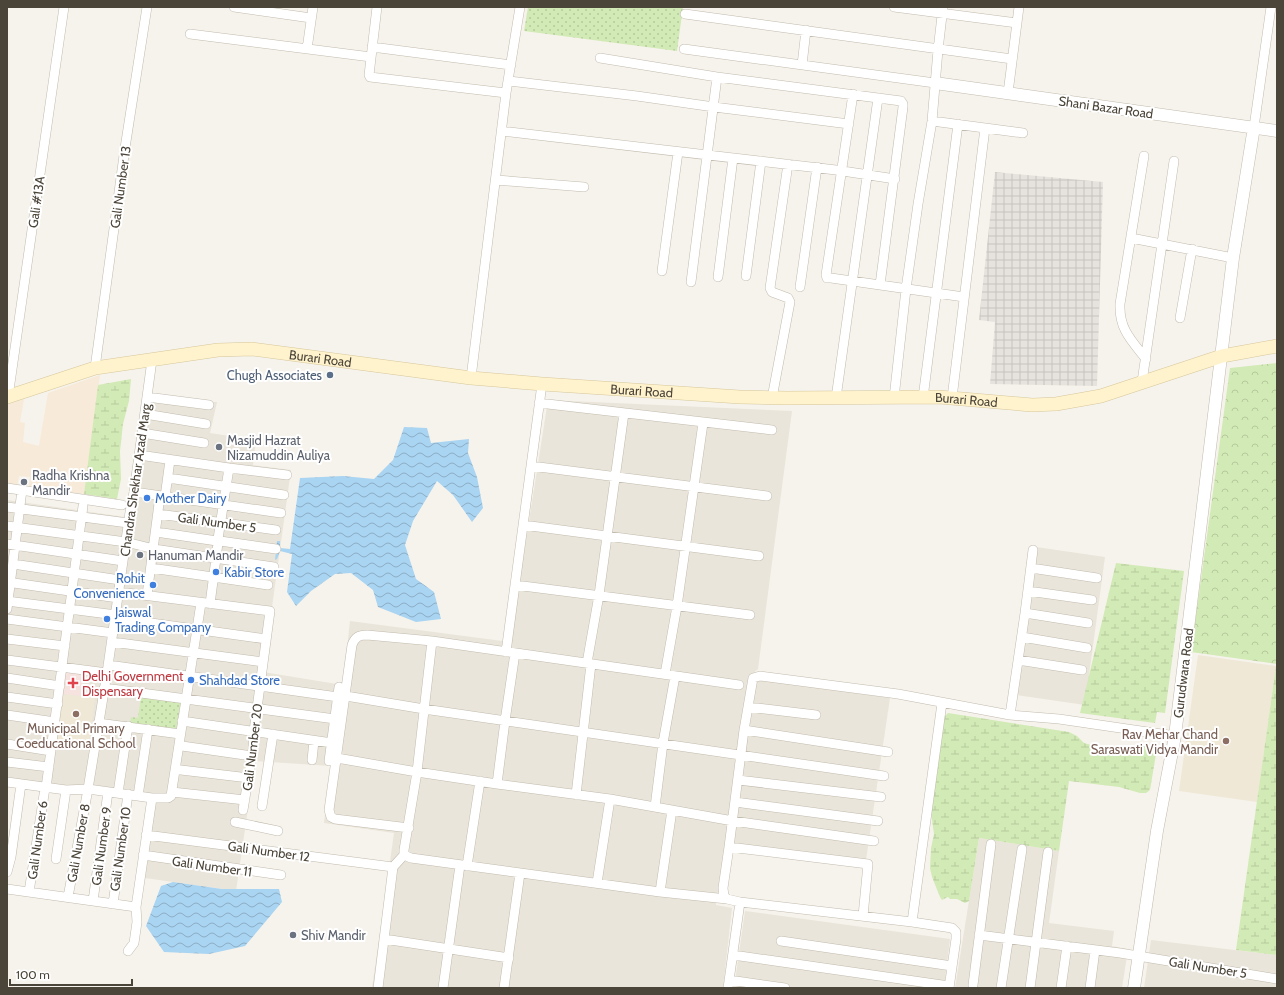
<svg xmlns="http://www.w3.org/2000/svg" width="1284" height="995" font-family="Cabin,sans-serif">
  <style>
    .residential { fill: #eae5da }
    .commercial { fill: #f7ead8 }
    .industrial { fill: url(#industrial-grid) }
    .education { fill: #efe8d6 }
    .medical { fill: #f6e3e0 }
    .forest { fill: url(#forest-crowns) }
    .wetland { fill: url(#wetland-marsh) }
    .park { fill: url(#park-dots) }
    .water { fill: url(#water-waves) }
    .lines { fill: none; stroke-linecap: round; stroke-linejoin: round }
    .minor-casing { stroke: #c2bbae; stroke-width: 10 }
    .tertiary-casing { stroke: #c2bbae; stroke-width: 13 }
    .secondary-casing { stroke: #d6c79b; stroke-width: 14 }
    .minor { stroke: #fff; stroke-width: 9 }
    .tertiary { stroke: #fff; stroke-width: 12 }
    .secondary { stroke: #fff3cd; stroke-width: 13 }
    .service-dot { fill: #5c6f8a; stroke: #fff; stroke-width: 1.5 }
    .worship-dot { fill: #6b7280; stroke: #fff; stroke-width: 1.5 }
    .shop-dot { fill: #3f7fe0; stroke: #fff; stroke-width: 1.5 }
    .health-dot { fill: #e0444e; stroke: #fff; stroke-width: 1.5 }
    .education-dot { fill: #8d6e63; stroke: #fff; stroke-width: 1.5 }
    .labels { text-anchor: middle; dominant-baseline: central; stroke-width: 4; stroke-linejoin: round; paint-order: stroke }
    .street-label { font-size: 13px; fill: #4b4439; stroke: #fff }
    .service-label { font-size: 13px; fill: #4e5e75; stroke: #fff; text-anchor: end }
    .worship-label { font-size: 13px; fill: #5b616d; stroke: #fff; text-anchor: start }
    .shop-label { font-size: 13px; fill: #366cbe; stroke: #fff; text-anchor: start }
    .health-label { font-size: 13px; fill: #be3a42; stroke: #fff; text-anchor: start }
    .education-label { font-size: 13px; fill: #785e54; stroke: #fff }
  </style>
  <defs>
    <pattern id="industrial-grid" width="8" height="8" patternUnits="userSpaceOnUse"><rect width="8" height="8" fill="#e6e2dd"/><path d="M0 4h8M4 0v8" fill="none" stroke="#c7c3be"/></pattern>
    <pattern id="forest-crowns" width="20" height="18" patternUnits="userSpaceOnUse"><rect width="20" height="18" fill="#d2eab5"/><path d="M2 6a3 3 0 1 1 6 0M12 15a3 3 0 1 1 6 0" fill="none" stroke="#b6ca9c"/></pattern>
    <pattern id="wetland-marsh" width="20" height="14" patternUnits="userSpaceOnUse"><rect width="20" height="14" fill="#d2eab5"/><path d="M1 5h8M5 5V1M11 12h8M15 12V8" fill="none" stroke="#b6ca9c"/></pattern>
    <pattern id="park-dots" width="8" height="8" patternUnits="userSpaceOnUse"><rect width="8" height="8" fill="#d2eab5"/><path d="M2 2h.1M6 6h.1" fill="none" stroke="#b6ca9c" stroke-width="1.8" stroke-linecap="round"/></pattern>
    <pattern id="water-waves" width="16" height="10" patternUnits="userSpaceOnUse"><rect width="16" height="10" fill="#a9d4f2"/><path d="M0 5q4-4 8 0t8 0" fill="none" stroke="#8caec5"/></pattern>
  </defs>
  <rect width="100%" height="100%" fill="#f6f3ec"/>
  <path class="residential" d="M 149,399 L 217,402 L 210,433 L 256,440 L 253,465 L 291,470 L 263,672 L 343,685 L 350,621 L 510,642 L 548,400 L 792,411 L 758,669 L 751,675 L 716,905 L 732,908 L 723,988 L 372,988 L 394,833 L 324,823 L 331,766 L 255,761 L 236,891 L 145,878 L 156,800 L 7,779 L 7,500 L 132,518 Z
    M 1036,547 L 1105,557 L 1085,705 L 1016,695 Z
    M 754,679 L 890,698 L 866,860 L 733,846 Z
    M 979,838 L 1059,851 L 1049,923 L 1114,931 L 1112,946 L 1128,949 L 1122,988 L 955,988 Z
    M 745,911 L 950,939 L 944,988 L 734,988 Z
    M 1151,940 L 1277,955 L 1277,988 L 1144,988 Z"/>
  <path class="commercial" d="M 100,375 L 84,494 L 29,487 L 30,477 L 19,476 L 17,486 L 7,484 L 7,404 L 24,399 L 20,422 L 25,423 L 23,442 L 39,446 L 48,393 Z"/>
  <path class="industrial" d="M 995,172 L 1103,182 L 1097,386 L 990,384 L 995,322 L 979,320 Z"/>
  <path class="education" d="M 1198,655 L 1276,666 L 1257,802 L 1179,791 Z
    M 62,694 L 95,698 L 88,750 L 54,745 Z"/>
  <path class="medical" d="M 65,670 L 84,673 L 82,696 L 62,694 Z"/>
  <path class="forest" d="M 1277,363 L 1277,664 L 1191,652 L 1230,368 Z"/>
  <path class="wetland" d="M 131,379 L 129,401 L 123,424 L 120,451 L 121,479 L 117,499 L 84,494 L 98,385 Z
    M 1116,563 L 1184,571 L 1165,713 L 1157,712 L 1155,723 L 1080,713 Z
    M 1276,666 L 1277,666 L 1277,955 L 1236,950 Z
    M 948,713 L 1069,732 L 1077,736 L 1084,743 L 1098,747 L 1112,746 L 1150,746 L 1154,748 L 1156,754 L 1150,790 L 1146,793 L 1140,793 L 1119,787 L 1069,781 L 1059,851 L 979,838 L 969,901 L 965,903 L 957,899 L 950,899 L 948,897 L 942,900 L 940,897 L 932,877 L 930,868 L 931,848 L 934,834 L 931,813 L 943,722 L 945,716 Z"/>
  <path class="park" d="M 528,7 L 683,7 L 677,51 L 524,31 Z
    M 141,696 L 181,701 L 176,730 L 130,724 L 131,717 L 138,718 Z"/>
  <path class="water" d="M 404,427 L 427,428 L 431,443 L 469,439 L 468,453 L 477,477 L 483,508 L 472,522 L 453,495 L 437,481 L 413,521 L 405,545 L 416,579 L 434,592 L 441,619 L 416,622 L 378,607 L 373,590 L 351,573 L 335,574 L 311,591 L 296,606 L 287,592 L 292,554 L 280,551 L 277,559 L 275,560 L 277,541 L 280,541 L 280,548 L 290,549 L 300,478 L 343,476 L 374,479 L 393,460 Z
    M 173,882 L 222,889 L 279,889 L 282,902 L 245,946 L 209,954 L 164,952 L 146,926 L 161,886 Z"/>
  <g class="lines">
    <defs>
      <path id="minor" d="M 234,7 L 311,18
        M 377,7 L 369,75 L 370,77 L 506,93
        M 894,7 L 1017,23
        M 685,14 C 794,28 903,45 1012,59
        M 190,34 L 371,57
        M 372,47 L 511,65
        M 307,49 L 313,7
        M 684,49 L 935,83
        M 600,58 L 717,77 L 901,101 L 903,104 L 903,107 L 880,285
        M 802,65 L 806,30
        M 509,81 L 637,96 L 714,107 L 849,124
        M 1008,93 L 1019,7
        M 853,94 L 826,275 L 827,278 L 831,278 L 964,297
        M 932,121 L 1023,133
        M 1254,127 L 1271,7
        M 502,131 L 836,170 L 895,179
        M 1144,156 L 1120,304 C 1119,329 1131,340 1146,359
        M 496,180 L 584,187
        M 1131,238 L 1233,258
        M 662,271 L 678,152
        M 746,276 L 761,161
        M 718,277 L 733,158
        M 691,282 L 717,77
        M 800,287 L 817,167
        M 1180,318 L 1192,249
        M 95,368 L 125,148 L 147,7
        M 471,378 L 506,93 L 520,7
        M 1142,382 L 1174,161
        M 8,397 L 64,7
        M 147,397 L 209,405
        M 772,398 L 790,302 L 788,298 L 772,292 L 770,288 L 788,164
        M 836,398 L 878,98
        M 894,398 L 906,289 L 918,204 L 932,121 L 938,50 L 943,7
        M 923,398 L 958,124
        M 952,398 L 985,128
        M 539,403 L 772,430
        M 145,414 L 206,424
        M 142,433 L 204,443
        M 139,455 L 229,468 L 287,475
        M 531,466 L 767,496
        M 168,478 L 284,495
        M 7,488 L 122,505
        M 134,492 L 281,513
        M 165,497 L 170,460
        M 7,507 L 128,523
        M 158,514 L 276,530
        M 523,525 L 759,556
        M 7,526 L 126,542 L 154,549 L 274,567
        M 156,532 L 217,541 L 218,543 L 220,541 L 218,540
        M 218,539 L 229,468
        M 220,541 L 276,549
        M 7,544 L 123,561
        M 13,564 L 120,580
        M 151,568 L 268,585
        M 1031,568 L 1097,578
        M 7,582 L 118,598
        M 515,585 L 750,615
        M 1028,591 L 1092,600
        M 119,592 L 270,611 L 254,731 L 253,749 L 243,810
        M 147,595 L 160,496
        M 7,601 L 116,615
        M 210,604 L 218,543
        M 7,609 L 22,490
        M 1025,613 L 1088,623
        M 115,618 L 266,639
        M 7,619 L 113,633
        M 1022,637 L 1087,648
        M 7,639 L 65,646
        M 112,642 L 263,662
        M 506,652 L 542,384
        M 7,660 L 107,673
        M 1018,660 L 1082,670
        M 587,663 L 599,595 L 624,413
        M 108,665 L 338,697
        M 665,674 L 677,606 L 703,423
        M 7,678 L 60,686
        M 104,688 L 335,719
        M 346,696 L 424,709 L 884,776
        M 7,697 L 58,704
        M 748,707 L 816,715
        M 7,715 L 55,722
        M 1010,715 L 1025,613 L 1033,550
        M 182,721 L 332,743
        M 98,723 L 180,734
        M 744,730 L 888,752
        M 7,744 L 51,751
        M 182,746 L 252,756
        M 337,758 L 417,772 L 497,784 L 610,799 L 733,821 L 874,841
        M 312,760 L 314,741
        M 329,761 L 339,687
        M 7,762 L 49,767
        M 181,770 L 249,778
        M 738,780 L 881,797
        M 7,782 L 66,790 L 88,789 L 152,798 L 168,798 L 171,796 L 201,603
        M 497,784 L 505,721 L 515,653
        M 46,788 L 83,506
        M 172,792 L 245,800
        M 118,793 L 128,726
        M 576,795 L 591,664
        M 138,796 L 148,729
        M 735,802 L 878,821
        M 262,806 L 273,734
        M 655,807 L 663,743 L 675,676
        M 235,822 L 278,831
        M 409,828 L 335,819 L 331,817 L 329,810 L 352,645 C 355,637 359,635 367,635 L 432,641
        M 146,835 L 393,867
        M 729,847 L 868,864 L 863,916
        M 143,855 L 281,875
        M 56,859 L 66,790
        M 467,866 L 480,781
        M 7,872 L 11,857 L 21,784
        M 597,883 L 610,799
        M 7,889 L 136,907
        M 29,892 L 45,788
        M 660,892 L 672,810
        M 68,897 L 88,789 L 107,673 L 130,512 L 134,492 L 152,360
        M 727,899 L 660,892 L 411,858 L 404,855 L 404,850 L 417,772 L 432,641 L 739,685
        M 93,901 L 108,792
        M 113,904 L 128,794
        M 912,922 L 942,703
        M 979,935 L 1120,953 L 1277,979
        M 384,939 L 509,958
        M 781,941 L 952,966
        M 128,951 L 134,943 L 137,922 L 136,907 L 152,798
        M 733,955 L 949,986
        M 729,980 L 785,988
        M 973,985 L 991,844
        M 378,988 L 393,867 L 404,855
        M 443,988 L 460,865
        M 504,988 L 520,873
        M 728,988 L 740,902
        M 949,988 L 956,939 L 956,932 L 952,928 L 912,922 L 740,902 L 727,899 L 724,896 L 723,888 L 729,847 L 744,730 L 753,678 L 760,676 L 898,694 L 1010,715 L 1059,719 L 1175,736
        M 1001,988 L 1022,849
        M 1030,988 L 1048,852
        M 1061,988 L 1067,946
        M 1090,988 L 1095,950"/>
      <path id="tertiary" d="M 935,83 L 1277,131
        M 1134,988 L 1157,831 L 1175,736 L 1233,258 L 1254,127"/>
      <g id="secondary">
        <path id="s1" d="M 7,397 L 95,368 L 218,350 L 252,349 L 471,378 L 542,384 L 740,397 L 786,398 L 939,397 L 1032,405 L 1056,404 L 1101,396 L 1222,356 L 1277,346"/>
      </g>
    </defs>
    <use href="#minor" class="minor-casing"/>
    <use href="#tertiary" class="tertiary-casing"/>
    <use href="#secondary" class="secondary-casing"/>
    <use href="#minor" class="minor"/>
    <use href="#tertiary" class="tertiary"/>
    <use href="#secondary" class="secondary"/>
  </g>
  <circle class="service-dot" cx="330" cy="375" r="4"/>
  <g class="worship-dot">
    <circle cx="219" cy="447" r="4"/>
    <circle cx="24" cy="482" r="4"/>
    <circle cx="140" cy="555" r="4"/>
    <circle cx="293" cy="935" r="4"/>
  </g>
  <g class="shop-dot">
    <circle cx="147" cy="498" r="4"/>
    <circle cx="216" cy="572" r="4"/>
    <circle cx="153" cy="585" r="4"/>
    <circle cx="107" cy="619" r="4"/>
    <circle cx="191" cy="680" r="4"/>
  </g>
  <path class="health-dot" d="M71 677h4v4h4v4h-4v4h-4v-4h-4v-4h4z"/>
  <g class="education-dot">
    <circle cx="76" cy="714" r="4"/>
    <circle cx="1226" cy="741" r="4"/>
  </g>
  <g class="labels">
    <g class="street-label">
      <text transform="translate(1106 107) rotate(8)">Shani Bazar Road</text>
      <text transform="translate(120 187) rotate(-82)">Gali Number 13</text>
      <text transform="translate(36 202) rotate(-82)">Gali #13A</text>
      <text stroke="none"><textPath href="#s1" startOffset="320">Burari Road</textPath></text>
      <text stroke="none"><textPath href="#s1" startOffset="643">Burari Road</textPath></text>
      <text stroke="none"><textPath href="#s1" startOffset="968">Burari Road</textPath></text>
      <text transform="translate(135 480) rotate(-82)">Chandra Shekhar Azad Marg</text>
      <text transform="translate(217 522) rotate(8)">Gali Number 5</text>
      <text transform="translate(1183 673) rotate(-83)">Gurudwara Road</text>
      <text transform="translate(252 747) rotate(-83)">Gali Number 20</text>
      <text transform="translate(37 840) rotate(-82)">Gali Number 6</text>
      <text transform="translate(78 843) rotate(-80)">Gali Number 8</text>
      <text transform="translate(101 846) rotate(-82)">Gali Number 9</text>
      <text transform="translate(120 849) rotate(-82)">Gali Number 10</text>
      <text transform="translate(269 851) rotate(8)">Gali Number 12</text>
      <text transform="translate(212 866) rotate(8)">Gali Number 11</text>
      <text transform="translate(1208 967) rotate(9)">Gali Number 5</text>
    </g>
    <g class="service-label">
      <text x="322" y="375">Chugh Associates</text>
    </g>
    <g class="worship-label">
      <text x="227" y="440">Masjid Hazrat<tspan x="227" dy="15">Nizamuddin Auliya</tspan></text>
      <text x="32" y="475">Radha Krishna<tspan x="32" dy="15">Mandir</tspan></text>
      <text x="148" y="555">Hanuman Mandir</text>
      <text x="301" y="935">Shiv Mandir</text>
    </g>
    <g class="shop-label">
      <text x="155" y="498">Mother Dairy</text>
      <text x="224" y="572">Kabir Store</text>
      <text x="145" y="578" text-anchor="end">Rohit<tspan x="145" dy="15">Convenience</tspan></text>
      <text x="115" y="612">Jaiswal<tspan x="115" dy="15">Trading Company</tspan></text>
      <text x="199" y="680">Shahdad Store</text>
    </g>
    <g class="health-label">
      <text x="82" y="676">Delhi Government<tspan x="82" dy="15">Dispensary</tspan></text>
    </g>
    <g class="education-label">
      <text x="76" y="728">Municipal Primary<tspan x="76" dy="15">Coeducational School</tspan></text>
      <text x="1218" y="734" text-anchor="end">Rav Mehar Chand<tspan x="1218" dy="15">Saraswati Vidya Mandir</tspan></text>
    </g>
  </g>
  <rect width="1284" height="995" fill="none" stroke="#4b4439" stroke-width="16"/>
  <path d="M10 979v6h122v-6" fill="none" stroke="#4b4439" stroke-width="2"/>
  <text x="16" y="979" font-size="12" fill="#4b4439" stroke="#ffffff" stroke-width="3" paint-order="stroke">100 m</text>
</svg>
